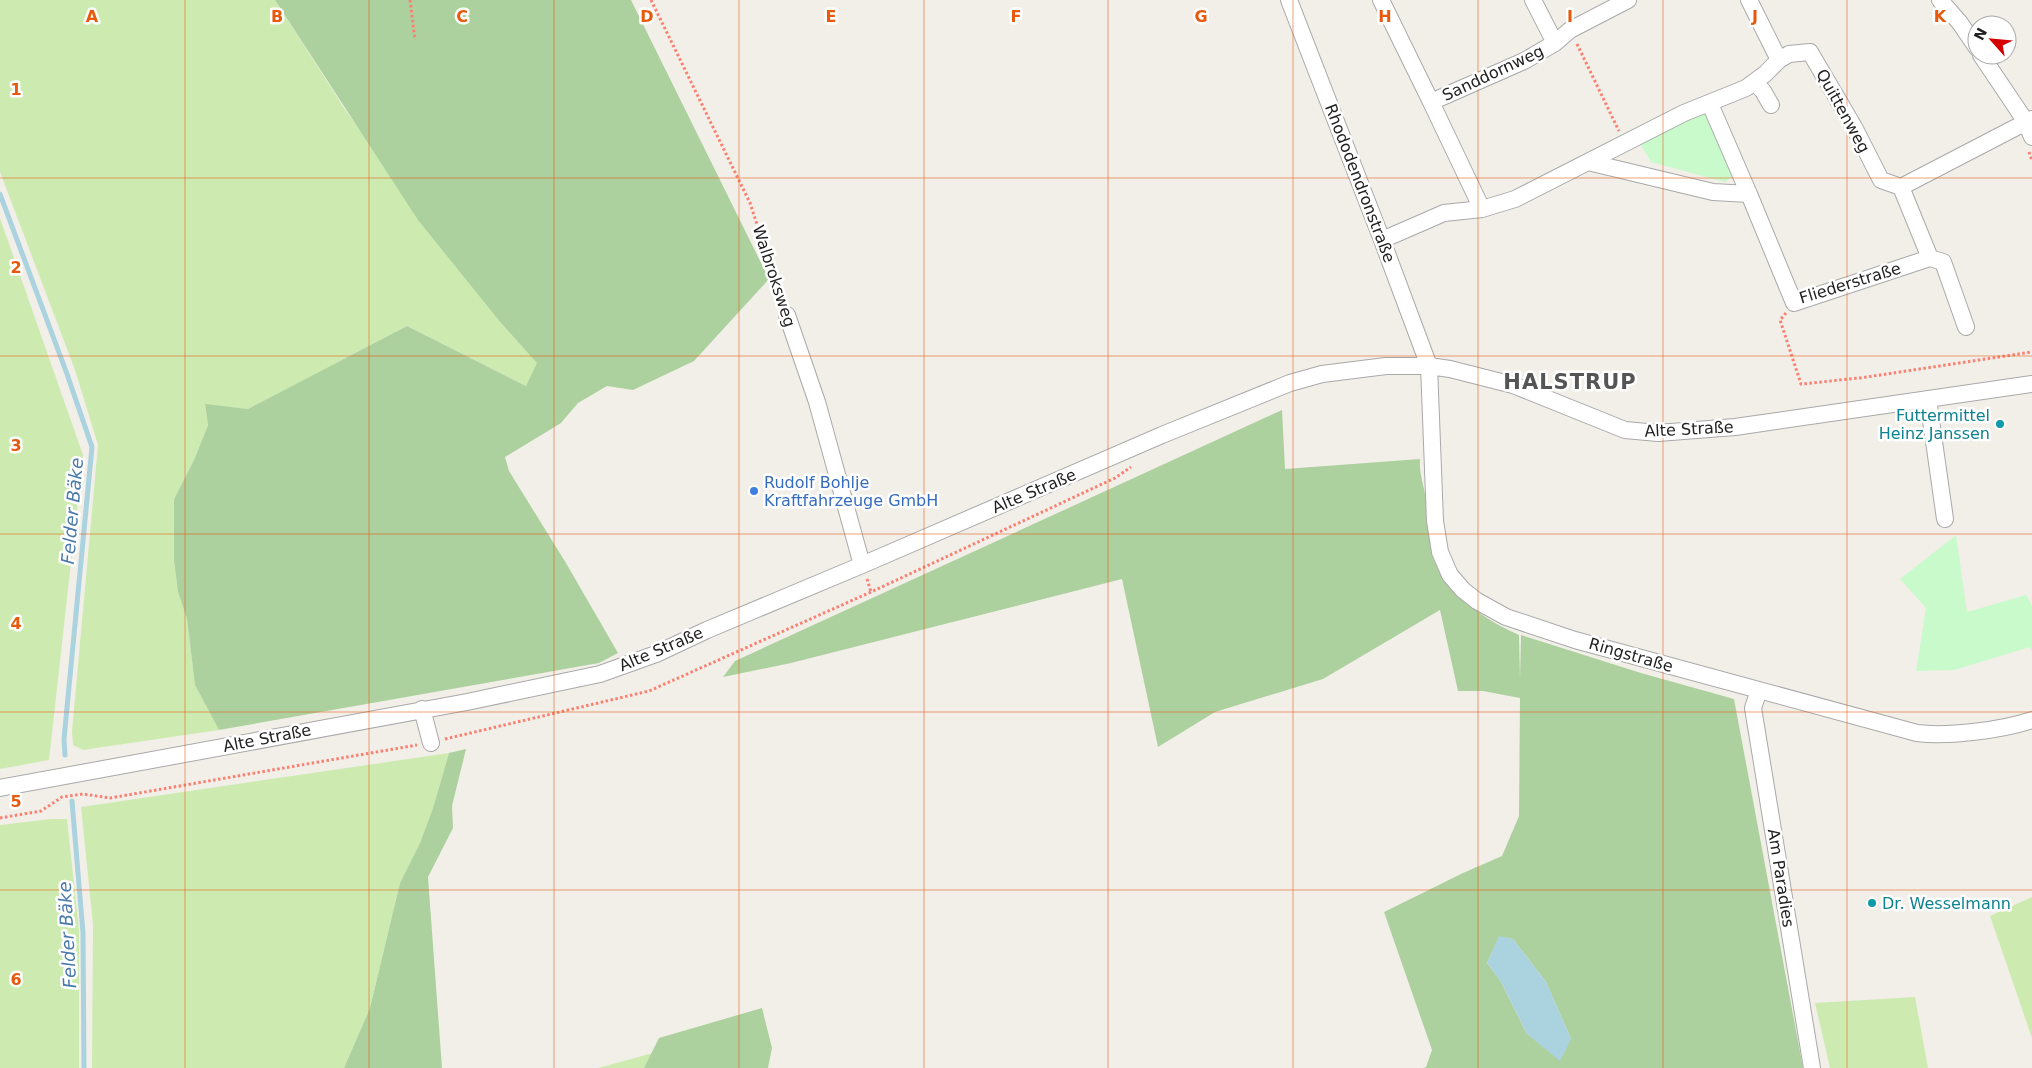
<svg xmlns="http://www.w3.org/2000/svg" width="2032" height="1068" font-family="'DejaVu Sans',sans-serif">
  <style>
    .grass { fill: #cdebb0 }
    .forest { fill: #add19e; fill-rule: evenodd }
    .park { fill: #c8facc }
    .water { fill: #aad3df }
    .lines { fill: none; stroke-linecap: round; stroke-linejoin: round }
    .stream { stroke: #aad3df; stroke-width: 5 }
    .minor-casing { stroke: #a9a9a9; stroke-width: 18 }
    .path { stroke: #fa8072; stroke-width: 3; stroke-dasharray: 2.5 2.5; stroke-linecap: butt }
    .minor { stroke: #fff; stroke-width: 16 }
    .grid { fill: none; stroke: #e8590c; stroke-width: 1; stroke-opacity: 0.55 }
    .culture-dot { fill: #0f9aa8; stroke: #fff; stroke-width: 2 }
    .shop-dot { fill: #3f7fe0; stroke: #fff; stroke-width: 2 }
    .labels { text-anchor: middle; dominant-baseline: central; stroke-width: 5; stroke-linejoin: round; paint-order: stroke }
    .street-label { font-size: 16px; fill: #222; stroke: #fff }
    .culture-label { font-size: 16px; fill: #0d838f; stroke: #fff; text-anchor: end }
    .shop-label { font-size: 16px; fill: #366cbe; stroke: #fff; text-anchor: start }
    .water-label { font-size: 18px; font-style: italic; fill: #4a7aab; stroke: #fff }
    .district-label { font-size: 21px; font-weight: bold; letter-spacing: 1px; fill: #555; stroke: #fff }
    .grid-label { font-size: 16px; text-anchor: middle; font-weight: bold; fill: #e8590c; stroke: #fff; stroke-width: 5; stroke-linejoin: round; paint-order: stroke }
  </style>
  <rect width="100%" height="100%" fill="#f2efe9"/>
  <path class="grass" d="M 0,0 L 275,0 L 346,111 L 501,323 L 538,363 L 526,386 L 407,326 L 248,409 L 205,405 L 208,425 L 194,460 L 174,499 L 174,561 L 178,592 L 187,619 L 195,685 L 219,730 L 83,750 L 73,745 L 72,731 L 98,445 L 75,370 L 0,172 Z
    M 0,218 L 83,455 L 49,760 L 0,769 Z
    M 449,753 L 433,808 L 420,843 L 400,883 L 370,1008 L 344,1068 L 92,1068 L 93,925 L 81,807 Z
    M 51,819 L 67,819 L 79,930 L 79,1068 L 0,1068 L 0,825 Z
    M 2032,897 L 2032,1038 L 1990,916 Z
    M 1915,997 L 1928,1068 L 1830,1068 L 1815,1003 Z
    M 653,1053 L 644,1068 L 598,1068 Z"/>
  <path class="forest" d="M 275,0 L 631,0 L 769,279 L 694,361 L 633,390 L 607,386 L 578,403 L 561,423 L 505,457 L 509,471 L 566,563 L 618,653 L 599,663 L 219,730 L 195,685 L 187,619 L 178,592 L 174,561 L 174,499 L 194,460 L 208,425 L 205,404 L 248,409 L 407,326 L 526,386 L 537,363 L 501,323 L 418,220 Z
    M 1282,410 L 1285,469 L 1420,459 C 1419,474 1424,485 1426,500 C 1429,520 1428,541 1434,561 C 1436,565 1439,570 1442,574 C 1460,603 1488,621 1519,635 L 1520,679 L 1521,635 L 1641,673 L 1734,699 L 1803,1068 L 1423,1068 L 1426,1067 L 1432,1050 L 1384,912 L 1463,873 L 1502,856 L 1519,816 L 1520,698 L 1483,691 L 1458,691 L 1440,610 L 1323,679 L 1215,712 L 1158,747 L 1122,579 L 791,663 L 723,677 L 735,661 ZM 1499,937 L 1513,939 L 1546,982 L 1571,1039 L 1527,1034 L 1500,980 L 1487,963 Z
    M 466,749 L 452,806 L 453,828 L 428,877 L 442,1068 L 344,1068 L 370,1008 L 400,883 L 420,843 L 433,808 L 449,753 Z
    M 762,1008 L 772,1048 L 768,1068 L 644,1068 L 659,1038 Z"/>
  <path class="park" d="M 1703,111 L 1735,175 L 1725,182 L 1651,162 L 1639,142 Z
    M 1956,535 L 1967,612 L 2026,595 L 2032,606 L 2032,652 L 2030,647 L 1954,670 L 1916,671 L 1926,608 L 1900,579 Z"/>
  <path class="water" d="M 1499,936 L 1513,939 L 1546,982 L 1571,1039 L 1560,1061 L 1527,1034 L 1500,980 L 1487,963 Z"/>
  <g class="lines">
    <path class="stream" d="M 0,194 L 67,374 L 92,447 L 64,739 L 65,755
      M 72,801 L 83,933 L 84,1068"/>
    <defs>
      <path id="minor" d="M 1289,0 L 1382,240 L 1429,366 L 1435,521 L 1440,552 L 1450,575 L 1463,590 L 1477,601 L 1506,617 L 1575,640 L 1917,733 C 1948,737 2002,730 2032,720
        M 1381,0 L 1431,102 L 1524,61 L 1555,43 L 1570,30 L 1628,0
        M 1533,0 L 1555,43
        M 1749,0 L 1779,60
        M 1940,0 L 1960,23 L 1977,48
        M 1981,55 L 2026,122 L 2032,137
        M 1754,82 L 1763,91 L 1771,105
        M 1431,102 L 1482,209
        M 1710,104 L 1749,194
        M 1588,162 L 1713,192 L 1749,194 L 1794,303 L 1930,258 L 1901,187 L 2032,119
        M 1382,240 L 1444,213 L 1482,209 L 1515,199 L 1684,113 L 1746,88 L 1765,74 L 1779,60 L 1789,54 L 1810,52 L 1854,127 L 1881,180 L 1901,187
        M 1930,258 L 1943,262 L 1966,327
        M 787,315 L 817,402 L 862,565
        M 1928,399 L 1945,519
        M 1759,690 L 1753,708 L 1812,1068
        M 422,709 L 431,743
        M 0,788 L 467,702 L 600,674 L 656,654 L 707,630 L 862,565 L 1162,435 L 1290,383 L 1322,374 L 1386,366 L 1429,366 L 1450,369 L 1513,385 L 1625,430 L 1658,433 L 1735,427 L 2032,384"/>
    </defs>
    <use href="#minor" class="minor-casing"/>
    <path class="path" d="M 410,0 L 415,40
      M 651,0 L 750,203 L 782,301
      M 1577,44 L 1619,131
      M 2029,152 L 2032,161
      M 1786,313 L 1780,320 L 1801,384 L 1860,378 L 2032,352
      M 867,579 L 871,592
      M 445,739 L 649,691 L 871,592 L 1115,478 L 1131,467
      M 0,818 L 41,811 L 62,797 L 83,794 L 110,798 L 417,745"/>
    <use href="#minor" class="minor"/>
  </g>
  <path class="grid" d="M 185,0 L 185,1068M 369,0 L 369,1068M 554,0 L 554,1068M 739,0 L 739,1068M 924,0 L 924,1068M 1108,0 L 1108,1068M 1293,0 L 1293,1068M 1478,0 L 1478,1068M 1663,0 L 1663,1068M 1847,0 L 1847,1068M 0,178 L 2032,178M 0,356 L 2032,356M 0,534 L 2032,534M 0,712 L 2032,712M 0,890 L 2032,890"/>
  <g class="culture-dot">
    <circle cx="2000" cy="424" r="5"/>
    <circle cx="1872" cy="903" r="5"/>
  </g>
  <circle class="shop-dot" cx="754" cy="491" r="5"/>
  <g class="labels">
    <g class="street-label">
      <text transform="translate(1493 73) rotate(-25)">Sanddornweg</text>
      <text transform="translate(1843 111) rotate(61)">Quittenweg</text>
      <text transform="translate(1360 183) rotate(69)">Rhododendronstraße</text>
      <text transform="translate(774 276) rotate(72)">Walbroksweg</text>
      <text transform="translate(1850 283) rotate(-17)">Fliederstraße</text>
      <text transform="translate(1689 429) rotate(-3)">Alte Straße</text>
      <text transform="translate(1034 491) rotate(-23)">Alte Straße</text>
      <text transform="translate(661 649) rotate(-23)">Alte Straße</text>
      <text transform="translate(1631 655) rotate(16)">Ringstraße</text>
      <text transform="translate(267 738) rotate(-11)">Alte Straße</text>
      <text transform="translate(1781 878) rotate(81)">Am Paradies</text>
    </g>
    <g class="culture-label">
      <text x="1990" y="415">Futtermittel<tspan x="1990" dy="18">Heinz Janssen</tspan></text>
      <text x="1882" y="903" text-anchor="start">Dr. Wesselmann</text>
    </g>
    <g class="shop-label">
      <text x="764" y="482">Rudolf Bohlje<tspan x="764" dy="18">Kraftfahrzeuge GmbH</tspan></text>
    </g>
    <g class="water-label">
      <text transform="translate(72 511) rotate(-85)">Felder Bäke</text>
      <text transform="translate(67 935) rotate(-93)">Felder Bäke</text>
    </g>
    <g class="district-label">
      <text x="1570" y="382">HALSTRUP</text>
    </g>
  </g>
  <g class="grid-label">
    <text x="92" y="22">A</text>
    <text x="277" y="22">B</text>
    <text x="462" y="22">C</text>
    <text x="647" y="22">D</text>
    <text x="831" y="22">E</text>
    <text x="1016" y="22">F</text>
    <text x="1201" y="22">G</text>
    <text x="1385" y="22">H</text>
    <text x="1570" y="22">I</text>
    <text x="1755" y="22">J</text>
    <text x="1940" y="22">K</text>
    <text x="16" y="95">1</text>
    <text x="16" y="273">2</text>
    <text x="16" y="451">3</text>
    <text x="16" y="629">4</text>
    <text x="16" y="807">5</text>
    <text x="16" y="985">6</text>
  </g>
  <g transform="translate(1992 40) rotate(297)"><circle r="24" fill="#ffffff" stroke="#a7a7a7"/>
  <path d="M0-4L9 19L0 12L-9 19Z" fill="#d40000"/>
  <text y="-8" font-size="14" font-weight="bold" text-anchor="middle" fill="#222222">N</text>
  </g>
</svg>
